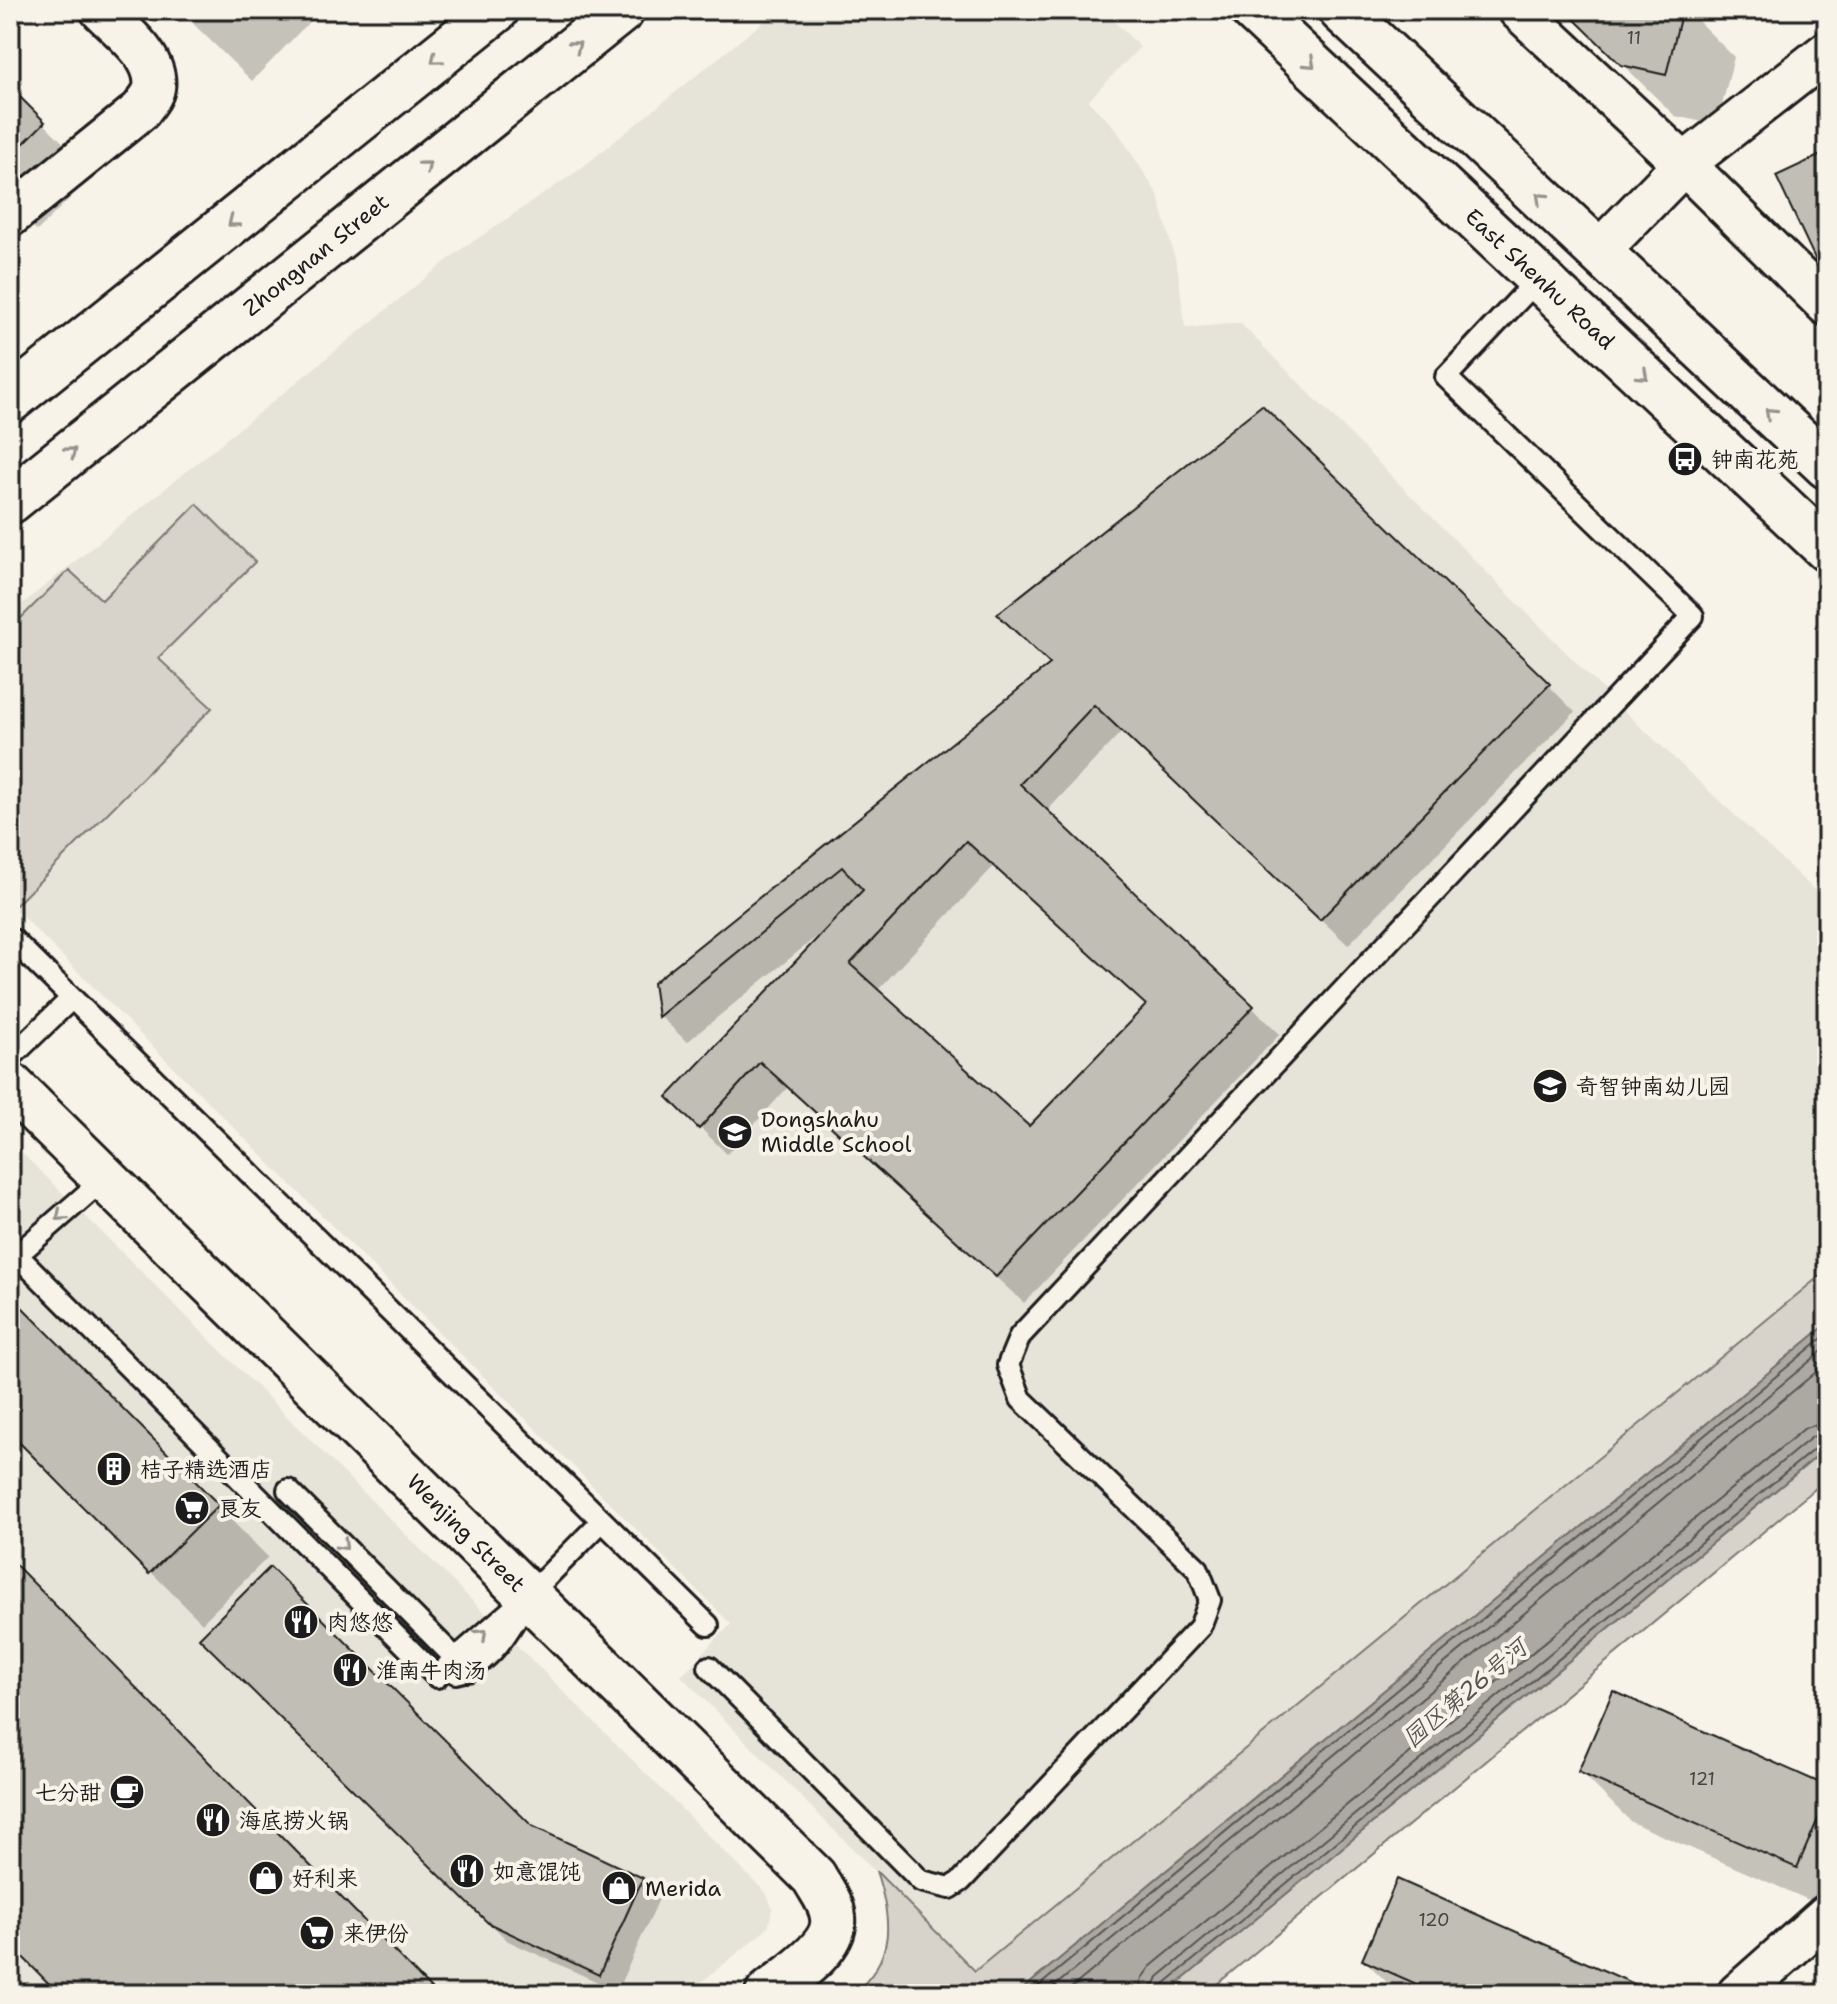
<svg xmlns="http://www.w3.org/2000/svg" width="1837" height="2004" font-family="'Shantell Sans','LXGW WenKai TC',sans-serif">
  <style>
    .built { fill: #e6e3d9 }
    .green { fill: #d7d3cb; stroke: #7a7874; stroke-width: 2 }
    .water { fill: #aca9a2; stroke: #72716c; stroke-width: 2 }
    .shadow { fill: #0003; fill-rule: evenodd }
    .lines { fill: none; stroke-linecap: round; stroke-linejoin: round }
    .shore { stroke: #565452; stroke-width: 2 }
    .building { fill: #c0beb5; stroke: #1c1c1c; stroke-width: 2; fill-rule: evenodd }
    .lane-casing { stroke: #1c1c1c; stroke-width: 26 }
    .street-casing { stroke: #1c1c1c; stroke-width: 46 }
    .secondary-casing { stroke: #1c1c1c; stroke-width: 50 }
    .primary-casing { stroke: #1c1c1c; stroke-width: 50 }
    .lane { stroke: #f7f3e8; stroke-width: 20 }
    .street { stroke: #f7f3e8; stroke-width: 40 }
    .secondary { stroke: #f7f3e8; stroke-width: 44 }
    .primary { stroke: #f7f3e8; stroke-width: 44 }
    .oneway { stroke: #94928c }
    .labels { text-anchor: middle; dominant-baseline: central; stroke-width: 8; stroke-linejoin: round; paint-order: stroke }
    .number-label { font-size: 18px; fill: #454442 }
    .street-label { font-size: 22px; fill: #1c1c1c; stroke: #f7f3e8 }
    .poi-label { font-size: 22px; fill: #1c1c1c; stroke: #f7f3e8; text-anchor: start }
    .water-label { font-size: 24px; font-style: italic; fill: #565452; stroke: #f7f3e8 }
  </style>
  <rect width="100%" height="100%" fill="#f7f3e8"/>
  <filter id="ink" filterUnits="userSpaceOnUse"><feTurbulence type="fractalNoise" baseFrequency=".0125" numOctaves="2"/><feDisplacementMap in="SourceGraphic" scale="16" xChannelSelector="R" yChannelSelector="G"/><feConvolveMatrix kernelMatrix="1 2 1 2 8 2 1 2 1" color-interpolation-filters="sRGB"/></filter>
  <g filter="url(#ink)">
    <path class="built" d="M 778,10 L 1103,10 L 1140,47 L 1088,101 L 1116,129 L 1158,195 L 1178,270 L 1185,328 L 1240,323 L 1624,711 L 1827,902 L 1827,1270 L 974,1971 L 681,1676 L 731,1624 L 18,912 L 10,920 L 10,614 L 459,251 L 579,170 Z
      M 10,1141 L 767,1894 L 772,1908 L 769,1925 L 762,1933 L 687,1994 L 10,1994 Z"/>
    <path class="green" d="M 197,504 L 255,562 L 158,658 L 212,708 L 10,911 L 10,629 L 69,570 L 102,600 Z
      M 1827,1270 L 1827,1324 L 1017,1994 L 853,1994 C 896,1959 892,1919 876,1871 L 975,1971 Z
      M 1827,1448 L 1827,1479 L 1205,1994 L 1165,1994 Z"/>
    <path class="water" d="M 1827,1324 L 1827,1448 L 1165,1994 L 1017,1994 Z"/>
    <path class="shadow" d="M 179,10 L 302,10 L 312,19 L 252,81 Z
      M 1567,10 L 1687,10 L 1734,57 L 1717,125 L 1675,116 Z
      M 10,89 L 94,174 L 37,231 L 10,204 Z
      M 1052,665 L 1548,685 L 1575,712 L 1348,945 L 1122,731 L 1046,812 L 1280,1034 L 1024,1303 L 788,1087 L 727,1154 L 669,1097 L 821,933 L 687,1042 L 660,1016 L 655,984 ZM 994,866 L 1148,1006 L 1029,1129 L 877,991 Z
      M 14,1302 L 268,1557 L 202,1623 L 10,1431 L 10,1305 Z
      M 202,1638 L 531,1828 L 642,1879 L 660,1897 L 617,1991 L 508,1941 Z
      M 1580,1771 L 1827,1788 L 1827,1908 L 1631,1822 Z
      M 1364,1960 L 1631,1994 L 1399,1994 Z"/>
    <g class="lines">
      <path class="shore" d="M 1029,1994 L 1827,1334
        M 1045,1994 L 1827,1347
        M 1064,1994 L 1827,1363
        M 1139,1994 L 1142,1978 L 1150,1967 L 1805,1428 L 1827,1421
        M 1151,1994 L 1158,1977 L 1812,1437 L 1827,1433
        M 1161,1994 L 1164,1984 L 1819,1445 L 1827,1443"/>
    </g>
    <path class="building" d="M 1565,10 L 1682,10 L 1666,75 L 1621,65 Z
      M 10,87 L 45,122 L 10,157 Z
      M 1827,152 L 1827,273 L 1817,263 L 1776,176 Z
      M 1262,405 L 1550,684 L 1320,920 L 1094,705 L 1020,784 L 1254,1006 L 996,1277 L 760,1062 L 699,1129 L 667,1097 L 863,890 L 842,867 L 658,1017 L 653,983 L 1050,664 L 997,614 ZM 966,841 L 1146,1005 L 1029,1126 L 850,964 Z
      M 10,1295 L 219,1505 L 149,1574 L 10,1433 Z
      M 10,1559 L 436,1994 L 59,1994 L 10,1944 Z
      M 270,1567 L 532,1826 L 643,1878 L 599,1975 L 488,1923 L 199,1638 Z
      M 1613,1691 L 1827,1786 L 1827,1798 L 1797,1868 L 1578,1772 Z
      M 1397,1879 L 1657,1994 L 1439,1994 L 1362,1960 Z"/>
    <g class="lines">
      <defs>
        <path id="lane" d="M 13,940 L 708,1625
          M 10,1058 L 71,999
          M 10,1248 L 437,1677
          M 17,1255 L 105,1178
          M 288,1490 L 468,1671
          M 448,1665 L 529,1595 L 601,1522
          M 709,1667 L 921,1881 L 950,1888 L 961,1881 L 1200,1627 L 1210,1600 L 1198,1569 L 1021,1399 L 1008,1365 L 1020,1336 L 1693,616 L 1446,377 L 1539,278
          M 456,1673 C 489,1667 511,1628 526,1601"/>
        <path id="street" d="M 1519,10 L 1684,164 L 1827,305
          M 10,216 L 141,110 C 145,104 153,95 154,88 C 159,57 119,29 101,10
          M 1598,252 L 1684,164 L 1827,52
          M 1738,1994 L 1827,1915"/>
        <path id="secondary" d="M 1253,10 L 1827,549
          M 1341,10 L 1827,466
          M 10,1085 L 814,1877 C 821,1890 832,1903 833,1918 C 837,1948 788,1977 768,1994"/>
        <path id="primary" d="M 10,400 L 496,10
          M 10,501 L 622,10"/>
      </defs>
      <use href="#lane" class="lane-casing"/>
      <use href="#street" class="street-casing"/>
      <use href="#secondary" class="secondary-casing"/>
      <use href="#primary" class="primary-casing"/>
      <use href="#lane" class="lane"/>
      <use href="#street" class="street"/>
      <use href="#secondary" class="secondary"/>
      <use href="#primary" class="primary"/>
    </g>
    <defs><path id="oneway-chevron" d="M-2-3.5L2.5 0L-2 3.5" fill="none" stroke-width="1.6" stroke-linecap="round" stroke-linejoin="round" transform="scale(2)"/></defs>
    <g class="oneway">
      <use href="#oneway-chevron" transform="translate(576 46) rotate(-38)"/>
      <use href="#oneway-chevron" transform="translate(436 59) rotate(141)"/>
      <use href="#oneway-chevron" transform="translate(1310 63) rotate(43)"/>
      <use href="#oneway-chevron" transform="translate(426 166) rotate(-39)"/>
      <use href="#oneway-chevron" transform="translate(1541 198) rotate(-137)"/>
      <use href="#oneway-chevron" transform="translate(233 222) rotate(141)"/>
      <use href="#oneway-chevron" transform="translate(1643 375) rotate(43)"/>
      <use href="#oneway-chevron" transform="translate(1770 413) rotate(-137)"/>
      <use href="#oneway-chevron" transform="translate(71 452) rotate(-39)"/>
      <use href="#oneway-chevron" transform="translate(61 1216) rotate(139)"/>
      <use href="#oneway-chevron" transform="translate(343 1545) rotate(45)"/>
      <use href="#oneway-chevron" transform="translate(482 1634) rotate(-43)"/>
    </g>
  </g>
  <defs>
    <symbol id="bus-disc" viewBox="-11 -11 22 22"><circle r="9.5" fill="#1c1c1c" stroke="#f7f3e8"/><path d="M-5-6H5V4H4V6H2V4H-2V6H-4V4H-5ZM-3.5-4V0h7V-4ZM-3.5 1.2v1.5H-2V1.2ZM2 1.2v1.5H3.5V1.2Z" fill="#fff"/></symbol>
    <symbol id="school-disc" viewBox="-11 -11 22 22"><circle r="9.5" fill="#1c1c1c" stroke="#f7f3e8"/><path d="M0-5L7-2L0 1L-7-2ZM-4 1L0 2.5L4 1V4Q0 6-4 4Z" fill="#fff"/></symbol>
    <symbol id="building-disc" viewBox="-11 -11 22 22"><circle r="9.5" fill="#1c1c1c" stroke="#f7f3e8"/><path d="M-4-6H4V6H1V3H-1V6H-4ZM-2.5-4.3h1.7v1.8h-1.7ZM.8-4.3h1.7v1.8H.8ZM-2.5-1h1.7V.8h-1.7ZM.8-1h1.7V.8H.8Z" fill="#fff"/></symbol>
    <symbol id="supermarket-disc" viewBox="-11 -11 22 22"><circle r="9.5" fill="#1c1c1c" stroke="#f7f3e8"/><path d="M-6-5.5h2.5l.6 2H6L4.5 2H-2.5L-4.4-4H-6ZM-1.5 3.2a1.3 1.3 0 1 0 .1 0ZM3 3.2a1.3 1.3 0 1 0 .1 0Z" fill="#fff"/></symbol>
    <symbol id="restaurant-disc" viewBox="-11 -11 22 22"><circle r="9.5" fill="#1c1c1c" stroke="#f7f3e8"/><path d="M-5-6h1v4h1v-4h1v4h1v-4h1v5L-1.5 .5V6h-2V.5L-5-1ZM5-6V6H3V1.5H1.5Q1.5-4 5-6Z" fill="#fff"/></symbol>
    <symbol id="cafe-disc" viewBox="-11 -11 22 22"><circle r="9.5" fill="#1c1c1c" stroke="#f7f3e8"/><path d="M-5.5-4.5H6V0H3Q3 3.5 0 3.5H-2.5Q-5.5 3.5-5.5 0ZM3-3.2v2h1.7v-2ZM-6 4.5H4V6H-6Z" fill="#fff"/></symbol>
    <symbol id="shop-disc" viewBox="-11 -11 22 22"><circle r="9.5" fill="#1c1c1c" stroke="#f7f3e8"/><path d="M-5-2.5h2.3a2.7 3.5 0 0 1 5.4 0H5L5.5 6h-11ZM-1.5-2.5h3a1.5 2.3 0 0 0-3 0Z" fill="#fff"/></symbol>
  </defs>
  <g fill-rule="evenodd">
    <use href="#bus-disc" x="1665" y="439" width="40" height="40"/>
    <use href="#school-disc" x="1530" y="1066" width="40" height="40"/>
    <use href="#school-disc" x="715" y="1112" width="40" height="40"/>
    <use href="#building-disc" x="94" y="1449" width="40" height="40"/>
    <use href="#supermarket-disc" x="172" y="1488" width="40" height="40"/>
    <use href="#restaurant-disc" x="281" y="1602" width="40" height="40"/>
    <use href="#restaurant-disc" x="330" y="1650" width="40" height="40"/>
    <use href="#cafe-disc" x="107" y="1772" width="40" height="40"/>
    <use href="#restaurant-disc" x="193" y="1800" width="40" height="40"/>
    <use href="#restaurant-disc" x="447" y="1851" width="40" height="40"/>
    <use href="#shop-disc" x="246" y="1858" width="40" height="40"/>
    <use href="#shop-disc" x="599" y="1868" width="40" height="40"/>
    <use href="#supermarket-disc" x="297" y="1913" width="40" height="40"/>
  </g>
  <g class="labels">
    <g class="number-label">
      <text x="1634" y="38">11</text>
      <text x="1702" y="1779">121</text>
      <text x="1434" y="1920">120</text>
    </g>
    <g class="street-label">
      <text transform="translate(316 255) rotate(-39)">Zhongnan Street</text>
      <text transform="translate(1540 279) rotate(43)">East Shenhu Road</text>
      <text transform="translate(466 1533) rotate(45)">Wenjing Street</text>
    </g>
    <g class="poi-label">
      <text x="1711" y="459">钟南花苑</text>
      <text x="1576" y="1086">奇智钟南幼儿园</text>
      <text x="761" y="1119">Dongshahu<tspan x="761" dy="25">Middle School</tspan></text>
      <text x="140" y="1469">桔子精选酒店</text>
      <text x="218" y="1508">良友</text>
      <text x="327" y="1622">肉悠悠</text>
      <text x="376" y="1670">淮南牛肉汤</text>
      <text x="101" y="1792" text-anchor="end">七分甜</text>
      <text x="239" y="1820">海底捞火锅</text>
      <text x="493" y="1871">如意馄饨</text>
      <text x="292" y="1878">好利来</text>
      <text x="645" y="1888">Merida</text>
      <text x="343" y="1933">来伊份</text>
    </g>
    <g class="water-label">
      <text transform="translate(1465 1693) rotate(-40)">园区第26号河</text>
    </g>
  </g>
  <rect width="1837" height="2004" fill="none" stroke="#f7f3e8" stroke-width="40"/>
  <rect x="20" y="20" width="1797" height="1964" fill="none" stroke="#1c1c1c" stroke-width="3" filter="url(#ink)"/>
</svg>
